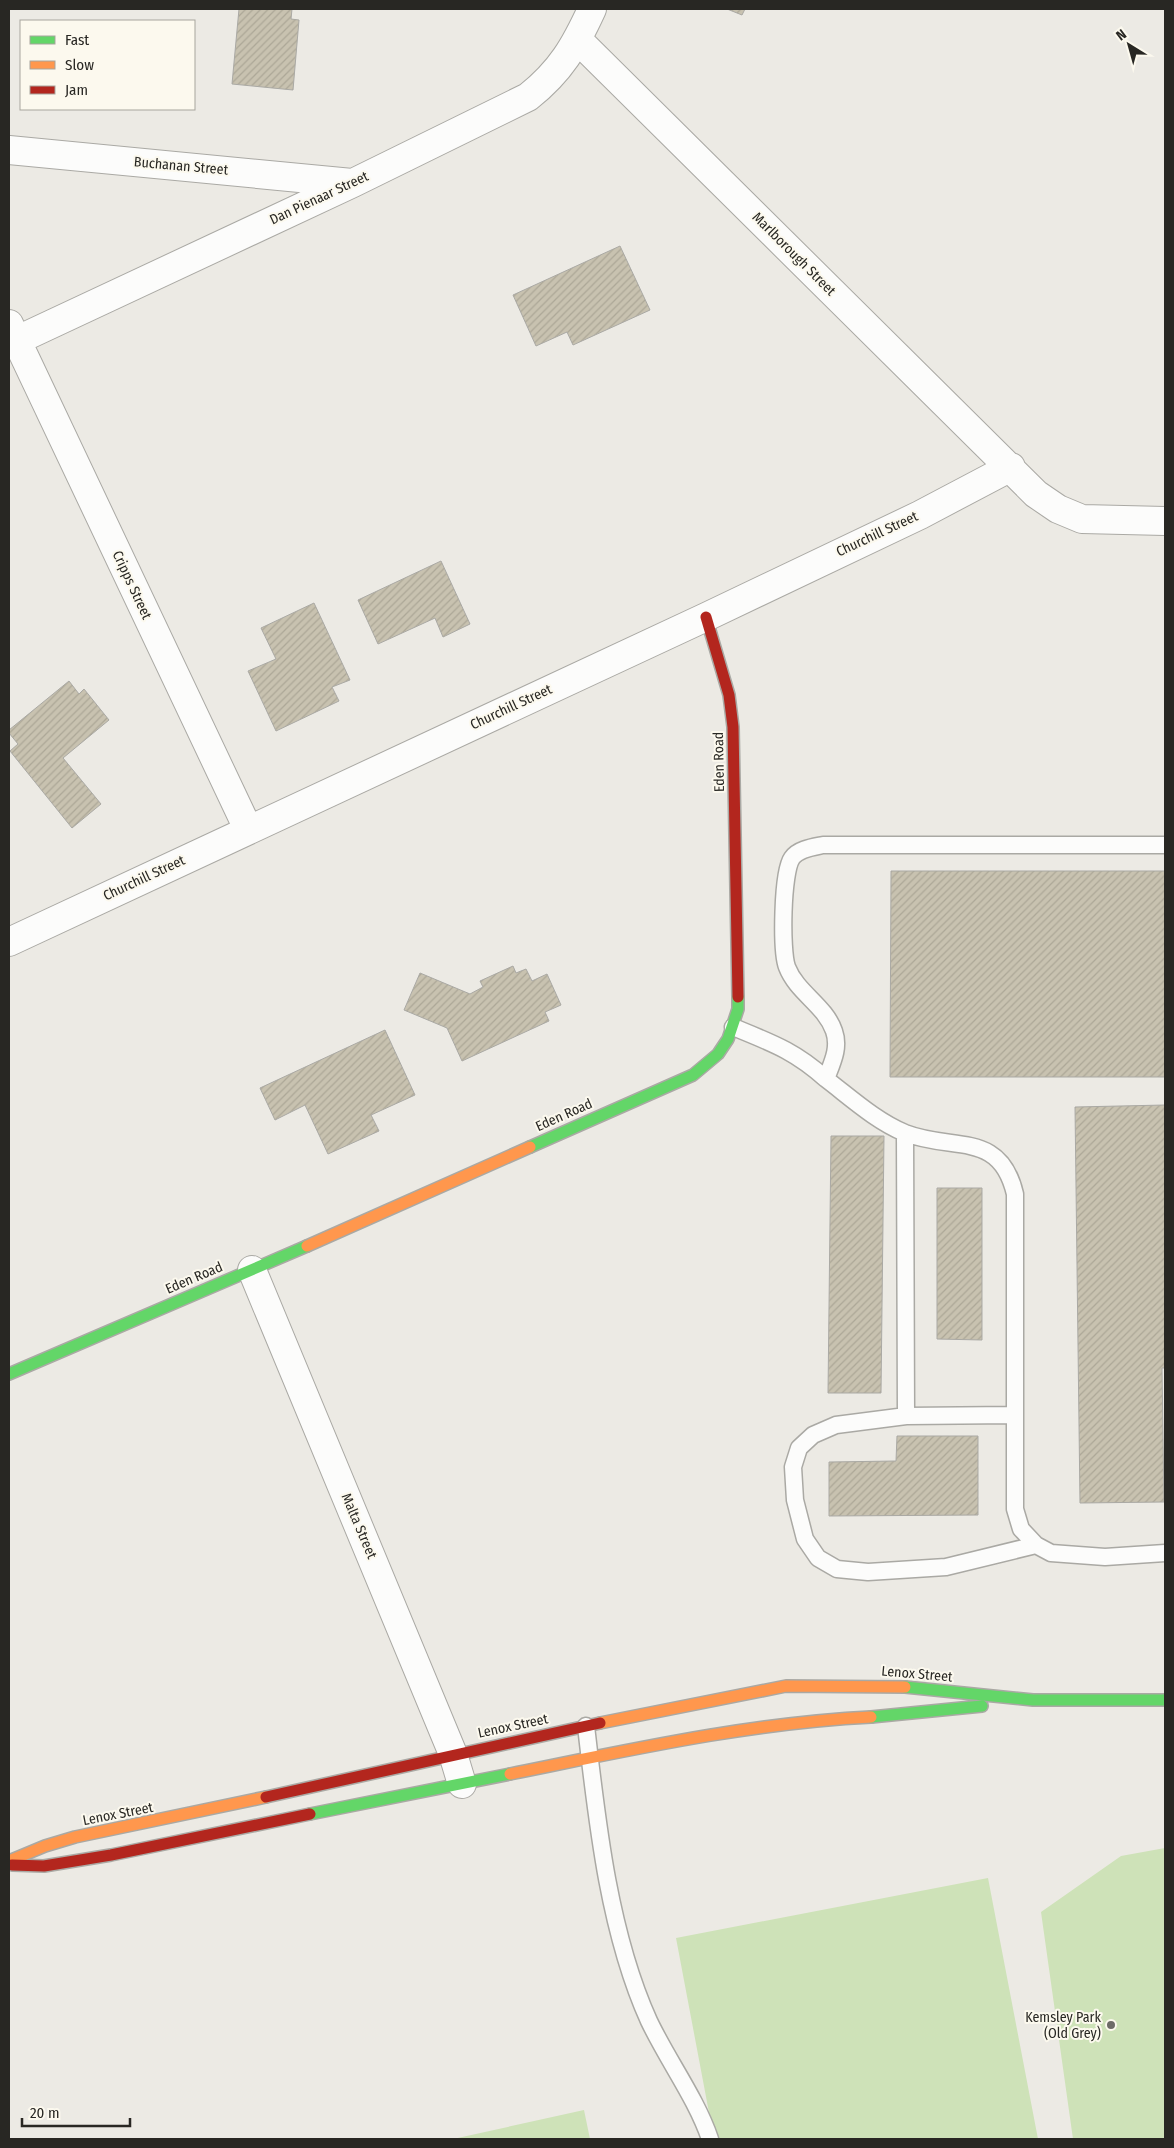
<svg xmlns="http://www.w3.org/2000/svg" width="1174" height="2148" font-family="'Fira Sans Condensed',sans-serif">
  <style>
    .pitch { fill: #cee2b8 }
    .building { fill: url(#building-hatch); stroke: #aaa9a4 }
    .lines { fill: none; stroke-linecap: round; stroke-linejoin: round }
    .lane-casing { stroke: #aaa9a4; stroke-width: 19 }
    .street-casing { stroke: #aaa9a4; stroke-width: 30 }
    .fast-casing { stroke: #aaa9a4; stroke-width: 14 }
    .slow-casing { stroke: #aaa9a4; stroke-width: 14 }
    .jam-casing { stroke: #aaa9a4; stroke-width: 14 }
    .lane { stroke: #fcfcfb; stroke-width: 16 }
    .street { stroke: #fcfcfb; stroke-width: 28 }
    .fast { stroke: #63d668; stroke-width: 11 }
    .slow { stroke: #ff974d; stroke-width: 11 }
    .jam { stroke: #b3261e; stroke-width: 11 }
    .poi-dot { fill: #6d6b67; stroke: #fcf9ee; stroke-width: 2 }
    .labels { text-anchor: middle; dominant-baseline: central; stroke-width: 4; stroke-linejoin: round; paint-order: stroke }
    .street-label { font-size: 14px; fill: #282723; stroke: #fcf9ee }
    .poi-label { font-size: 14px; fill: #282723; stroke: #fcf9ee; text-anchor: end }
  </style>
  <defs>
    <pattern id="building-hatch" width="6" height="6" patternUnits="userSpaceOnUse" patternTransform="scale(1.25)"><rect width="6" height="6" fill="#c8c2b0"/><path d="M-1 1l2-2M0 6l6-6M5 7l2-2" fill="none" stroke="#aca797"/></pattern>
  </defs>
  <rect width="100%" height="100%" fill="#eceae4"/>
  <path class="pitch" d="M 1165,1848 L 1165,2139 L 1073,2139 L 1041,1912 L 1121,1856 Z
    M 988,1878 L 1038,2139 L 714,2139 L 676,1938 Z
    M 584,2110 L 590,2139 L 453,2139 Z"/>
  <path class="building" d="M 239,9 L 292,9 L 291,19 L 299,20 L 293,90 L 232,84 Z
    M 727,9 L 745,9 L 742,15 Z
    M 620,246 L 650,310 L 573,345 L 567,332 L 536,346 L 513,295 Z
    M 441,561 L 470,624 L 443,637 L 435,618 L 378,644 L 358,600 Z
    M 314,603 L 350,680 L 332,687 L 339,701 L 276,731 L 248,671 L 276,659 L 261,628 Z
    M 69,681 L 79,694 L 84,689 L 109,720 L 63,758 L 101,804 L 72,828 L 10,751 L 18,744 L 9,733 L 9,730 Z
    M 891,871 L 1165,871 L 1165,1077 L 890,1077 Z
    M 513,966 L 516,973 L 526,969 L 532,981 L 547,974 L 561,1005 L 545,1012 L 549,1021 L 462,1061 L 447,1028 L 404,1010 L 420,973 L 470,994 L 483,987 L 480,981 Z
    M 385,1030 L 415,1095 L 371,1115 L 379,1131 L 328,1154 L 305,1105 L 275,1120 L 260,1088 Z
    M 1165,1105 L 1165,1368 L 1162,1368 L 1164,1502 L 1080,1503 L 1075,1107 Z
    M 831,1136 L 884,1136 L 881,1393 L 828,1393 Z
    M 937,1188 L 982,1188 L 982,1340 L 937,1339 Z
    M 897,1436 L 978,1436 L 978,1515 L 829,1516 L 829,1462 L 896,1461 Z"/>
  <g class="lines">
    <defs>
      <path id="lane" d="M 1165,845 L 823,845 C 813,847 798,849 792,858 C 782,872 781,951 787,967 C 797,993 825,1005 834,1031 C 840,1048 832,1063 826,1079 C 851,1098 876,1121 905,1133 C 954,1152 1000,1130 1015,1194 L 1015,1509 L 1021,1529 L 1036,1545 L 1051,1553 L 1105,1557 L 1165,1553
        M 733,1027 C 772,1043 795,1051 826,1079
        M 905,1133 L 906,1416
        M 1014,1415 L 906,1416 L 836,1425 L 813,1435 L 799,1448 L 793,1467 L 795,1500 L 805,1539 L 818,1558 L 837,1569 L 868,1572 L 946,1567 L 1036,1545
        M 586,1726 C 597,1822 609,1933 649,2021 C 668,2061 696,2098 710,2139"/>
      <path id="street" d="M 578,40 L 1036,494 L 1058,509 L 1082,519 L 1165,521
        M 9,150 L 352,183
        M 9,324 L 248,829
        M 9,344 L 353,183 L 528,97 C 561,71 575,46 592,9
        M 9,942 L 706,617 L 920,515 L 1011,467
        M 252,1270 L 453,1754 L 462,1784"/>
      <path id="fast" d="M 530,1147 L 693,1075 L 718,1054 L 728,1039 L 738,1009 L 738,997
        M 9,1374 L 307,1246
        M 905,1687 L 1033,1700 L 1165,1700
        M 871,1717 L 982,1706
        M 310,1814 L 510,1774"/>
      <path id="slow" d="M 307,1246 L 530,1147
        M 600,1723 L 786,1686 L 905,1687
        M 510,1774 C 629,1750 749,1723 871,1717
        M 9,1861 L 45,1846 L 75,1837 L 266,1797"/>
      <path id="jam" d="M 706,617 L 729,695 L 733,727 L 738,997
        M 266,1797 L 600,1723
        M 12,1865 L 44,1866 L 111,1855 L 310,1814"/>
    </defs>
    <use href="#lane" class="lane-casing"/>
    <use href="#street" class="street-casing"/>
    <use href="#fast" class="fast-casing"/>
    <use href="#slow" class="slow-casing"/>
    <use href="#jam" class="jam-casing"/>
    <use href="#lane" class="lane"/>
    <use href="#street" class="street"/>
    <use href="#fast" class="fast"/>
    <use href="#slow" class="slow"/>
    <use href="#jam" class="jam"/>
  </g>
  <circle class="poi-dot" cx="1111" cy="2025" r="5"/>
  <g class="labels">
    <g class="street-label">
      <text transform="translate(181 166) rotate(5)">Buchanan Street</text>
      <text transform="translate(319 198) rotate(-25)">Dan Pienaar Street</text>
      <text transform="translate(794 254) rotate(45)">Marlborough Street</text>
      <text transform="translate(877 534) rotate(-25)">Churchill Street</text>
      <text transform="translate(132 585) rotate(65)">Cripps Street</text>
      <text transform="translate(511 707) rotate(-25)">Churchill Street</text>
      <text transform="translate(719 762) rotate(-91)">Eden Road</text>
      <text transform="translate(144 878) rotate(-25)">Churchill Street</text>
      <text transform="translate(564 1115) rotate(-24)">Eden Road</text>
      <text transform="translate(194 1278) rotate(-23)">Eden Road</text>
      <text transform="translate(359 1526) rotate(67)">Malta Street</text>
      <text transform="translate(917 1674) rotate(5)">Lenox Street</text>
      <text transform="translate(513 1726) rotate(-12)">Lenox Street</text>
      <text transform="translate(118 1814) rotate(-11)">Lenox Street</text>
    </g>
    <g class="poi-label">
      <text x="1101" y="2017">Kemsley Park<tspan x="1101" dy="16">(Old Grey)</tspan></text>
    </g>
  </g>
  <rect width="1174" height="2148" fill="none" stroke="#282723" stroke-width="20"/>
  <rect x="20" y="20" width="175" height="90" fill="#fcf9ee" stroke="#a7a59d"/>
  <rect x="30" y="36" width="25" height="8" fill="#63d668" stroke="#a7a59d"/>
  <text x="65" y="45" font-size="15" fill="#282723">Fast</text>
  <rect x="30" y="61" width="25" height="8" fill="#ff974d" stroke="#a7a59d"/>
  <text x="65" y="70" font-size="15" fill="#282723">Slow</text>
  <rect x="30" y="86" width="25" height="8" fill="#b3261e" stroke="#a7a59d"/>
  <text x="65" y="95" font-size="15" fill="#282723">Jam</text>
  <g transform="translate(1129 45) rotate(323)" stroke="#fcf9ee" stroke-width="4" paint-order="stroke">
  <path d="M0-4L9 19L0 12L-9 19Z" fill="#282723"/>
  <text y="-8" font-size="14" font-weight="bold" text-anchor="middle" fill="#282723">N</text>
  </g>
  <path d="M22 2118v8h108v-8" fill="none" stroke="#282723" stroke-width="2.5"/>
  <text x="30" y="2118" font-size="15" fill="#282723" stroke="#fcf9ee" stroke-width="4" paint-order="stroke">20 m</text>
</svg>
